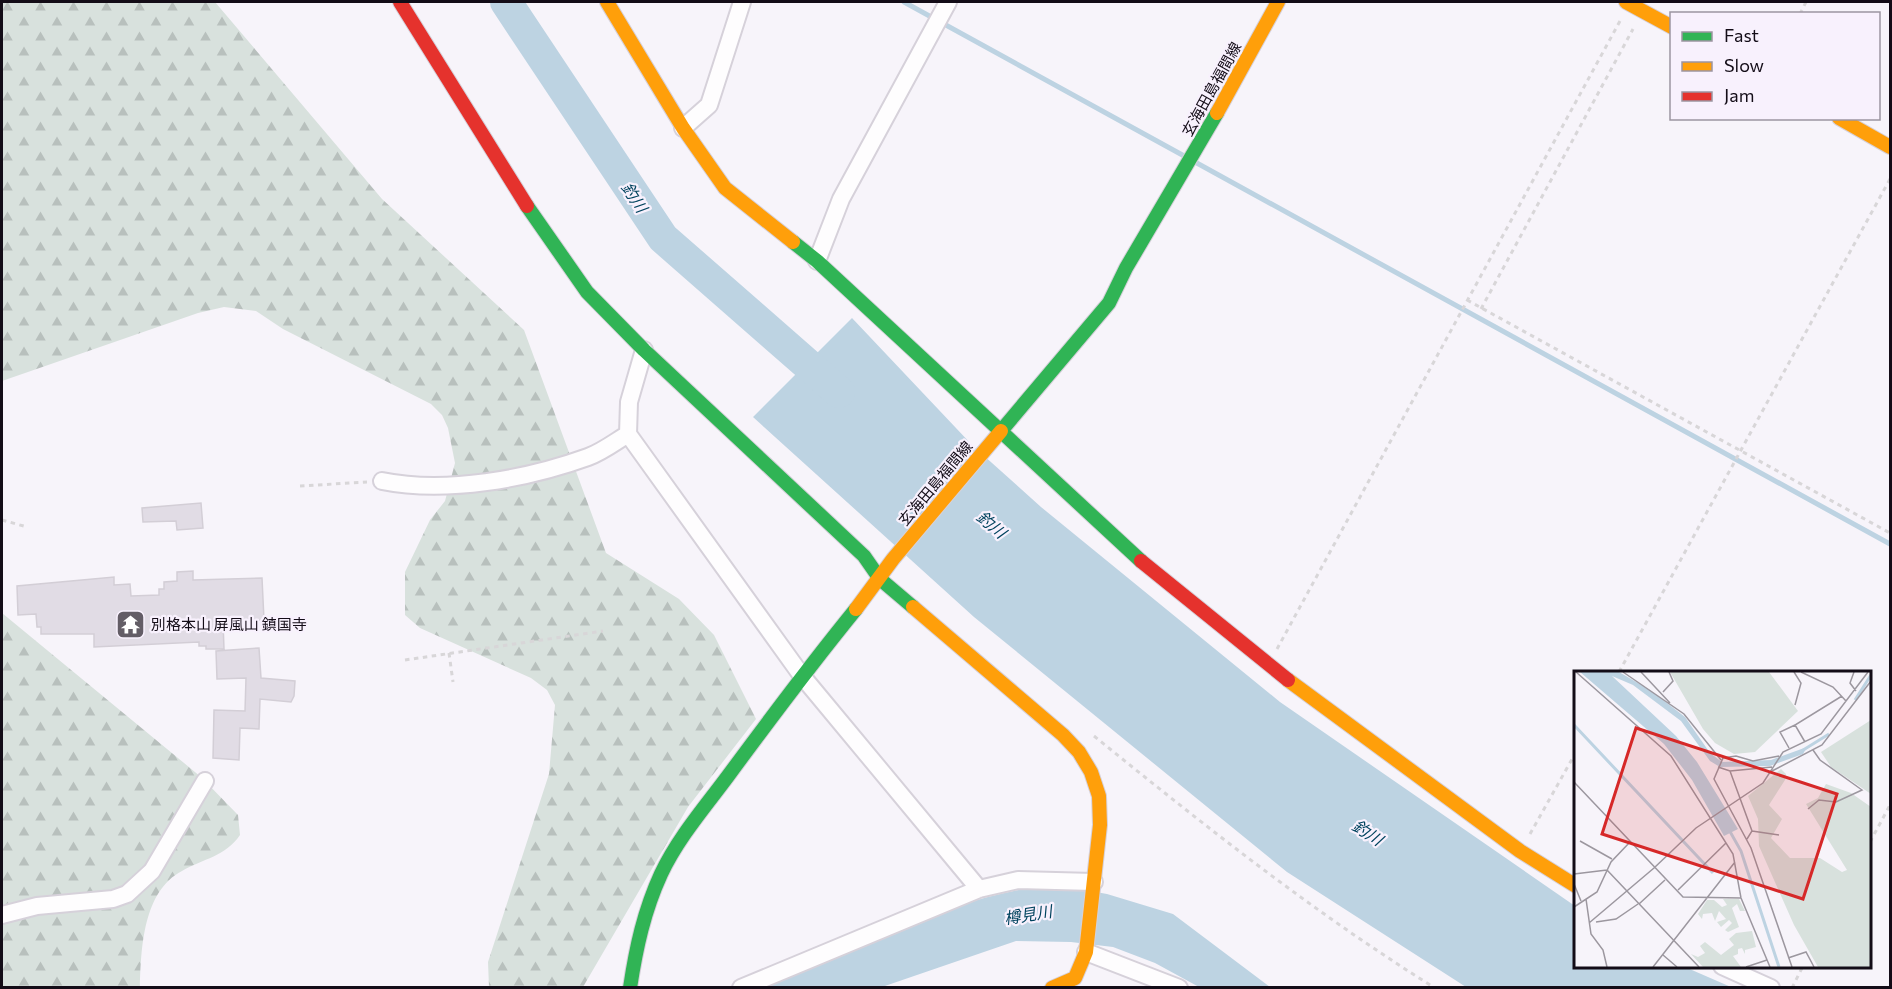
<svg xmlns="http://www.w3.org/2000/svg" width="1892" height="989" font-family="Commissioner,'Noto Sans JP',sans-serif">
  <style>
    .forest { fill: url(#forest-firs) }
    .water { fill: #bdd3e2 }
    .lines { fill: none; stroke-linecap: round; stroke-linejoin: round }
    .stream { stroke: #bdd3e2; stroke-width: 5 }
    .river { stroke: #bdd3e2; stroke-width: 32 }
    .building { fill: #e1dce5; stroke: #d3ced6; stroke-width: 1.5 }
    .street-casing { stroke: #d6d1da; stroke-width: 20 }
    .fast-casing { stroke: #d6d1da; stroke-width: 16 }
    .slow-casing { stroke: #d6d1da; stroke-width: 16 }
    .jam-casing { stroke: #d6d1da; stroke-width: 16 }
    .path { stroke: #d8d6d8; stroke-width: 3; stroke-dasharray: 4.5 4.5; stroke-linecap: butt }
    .street { stroke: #fefdfe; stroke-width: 16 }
    .fast { stroke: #30b455; stroke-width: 14 }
    .slow { stroke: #ff9f0a; stroke-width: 14 }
    .jam { stroke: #e5322d; stroke-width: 14 }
    .labels { text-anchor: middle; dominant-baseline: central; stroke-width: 4.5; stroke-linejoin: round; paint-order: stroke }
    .street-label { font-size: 15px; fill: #130c17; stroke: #f8f1fd }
    .poi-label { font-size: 15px; fill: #130c17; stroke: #f8f1fd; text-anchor: start }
    .water-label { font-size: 16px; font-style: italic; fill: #00435e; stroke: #f8f1fd }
    .inset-river { fill: none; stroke: #bdd3e2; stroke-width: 3 }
    .inset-road { fill: none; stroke: #9c979f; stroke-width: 1.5 }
    .view { fill: #d62828; fill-opacity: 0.15; stroke: #d62828; stroke-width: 3 }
    .inset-edge { fill: none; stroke: #130c17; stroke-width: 3 }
  </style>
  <defs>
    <pattern id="forest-firs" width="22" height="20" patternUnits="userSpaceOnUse" patternTransform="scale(1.5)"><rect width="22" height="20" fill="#d8e1dd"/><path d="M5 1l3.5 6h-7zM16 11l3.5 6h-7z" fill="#b8c0bd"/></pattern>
  </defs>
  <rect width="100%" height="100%" fill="#f7f4fa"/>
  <path class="forest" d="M 2,2 L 215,2 L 382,199 L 524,330 L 606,553 L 679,599 L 714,635 L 756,719 L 688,807 L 583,987 L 489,987 L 488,962 L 549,774 L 555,705 L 547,690 L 531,678 L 420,628 L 405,615 L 405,572 L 430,520 L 445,501 L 455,463 L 448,428 L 442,415 L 431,404 L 283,329 L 256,311 L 224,307 L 198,313 L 2,381 Z
    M 2,613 L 201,777 L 238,815 L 240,835 C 226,856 203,859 182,871 C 143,891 141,949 140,987 L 2,987 Z"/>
  <path class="water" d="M 852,318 L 973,446 L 1041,507 L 1280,702 L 1575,906 L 1576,966 L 1685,967 L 1731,987 L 1466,987 L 1287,872 L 974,617 L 753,417 Z
    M 1037,887 L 1074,888 L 1107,894 L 1173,914 L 1270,987 L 1199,987 L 1155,963 L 1113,947 L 1071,942 L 1016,941 L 882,987 L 761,988 C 845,952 947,899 1037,887 Z"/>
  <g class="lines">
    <path class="stream" d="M 904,2 L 1186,157
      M 1195,162 L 1890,544"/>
    <path class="river" d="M 506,2 L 663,238 L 839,392"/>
  </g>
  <path class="building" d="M 201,503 L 203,528 L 177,530 L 176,521 L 143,522 L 142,508 Z
    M 193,571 L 193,580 L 262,578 L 264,620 L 223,622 L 224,649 L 206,649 L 206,646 L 199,646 L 199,642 L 94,647 L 94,634 L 41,634 L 41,627 L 37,627 L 36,614 L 18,615 L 17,586 L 114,577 L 114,585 L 130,584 L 131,596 L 159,595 L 159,589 L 164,589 L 164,582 L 177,581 L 177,572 Z
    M 259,648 L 261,678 L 295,681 L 294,696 L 291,702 L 260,699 L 259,729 L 240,728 L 239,760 L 213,758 L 214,710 L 245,711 L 246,678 L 217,679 L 216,651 Z"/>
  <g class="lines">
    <defs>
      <path id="street" d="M 683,128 L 709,105 L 742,2
        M 817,261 L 841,199 L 948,2
        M 644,350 L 629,402 L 628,434 L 802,676 L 979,889
        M 382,481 C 446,494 527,479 588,457 C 602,452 615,442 628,434
        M 2,915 L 37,906 L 113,899 L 127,894 L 152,871 L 205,781
        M 1086,952 L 1179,988
        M 1722,966 L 1771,988
        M 741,988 L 979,889 L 1018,880 L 1094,882"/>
      <path id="fast" d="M 527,206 L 587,292 L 644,350 L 864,556 L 880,579 L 913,607
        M 793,242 L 817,261 L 1141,561
        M 1001,431 L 1109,303 L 1126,268 L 1217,113
        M 630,988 C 636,948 644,911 661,874 C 678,838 705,807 728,776 C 770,719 812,663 856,609"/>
      <path id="slow" d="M 607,2 L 683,128 L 725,188 L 793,242
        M 1626,2 L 1672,27
        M 1217,113 L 1278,2
        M 1839,118 L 1890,147
        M 913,607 L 1063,735 L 1079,752 L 1091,772 L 1099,796 L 1100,825 L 1086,952 L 1075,978 L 1052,988
        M 856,609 L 893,559 L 1001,431
        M 1288,680 L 1520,851 L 1576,886"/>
      <path id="jam" d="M 400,2 L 527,206
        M 1141,561 L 1288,680"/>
    </defs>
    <use href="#street" class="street-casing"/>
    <use href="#fast" class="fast-casing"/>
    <use href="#slow" class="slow-casing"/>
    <use href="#jam" class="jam-casing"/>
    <path class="path" d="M 1800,14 L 1806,2
      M 1467,300 L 1890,533
      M 1481,309 L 1633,29
      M 300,486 L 367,482
      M 2,520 L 27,527
      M 1277,649 L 1620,21
      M 449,653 L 453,682
      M 405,660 L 603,631
      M 1619,672 L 1890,179
      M 1094,736 C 1205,826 1313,912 1435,988
      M 1530,834 L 1576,752
      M 1870,842 L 1890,805
      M 1792,988 L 1803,966"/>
    <use href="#street" class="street"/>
    <use href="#fast" class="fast"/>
    <use href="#slow" class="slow"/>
    <use href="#jam" class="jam"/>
  </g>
  <defs>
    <symbol id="temple-square" viewBox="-11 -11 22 22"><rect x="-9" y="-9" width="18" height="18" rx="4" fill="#635d66" stroke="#f8f1fd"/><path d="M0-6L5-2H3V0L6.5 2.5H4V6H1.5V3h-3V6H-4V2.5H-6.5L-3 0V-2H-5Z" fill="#fff"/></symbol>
  </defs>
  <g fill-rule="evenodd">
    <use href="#temple-square" x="114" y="608" width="33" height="33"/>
  </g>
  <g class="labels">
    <g class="street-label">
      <text transform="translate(1211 89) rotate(-61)">玄海田島福間線</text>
      <text transform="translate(935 483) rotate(-50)">玄海田島福間線</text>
    </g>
    <g class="poi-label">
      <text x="151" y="624">別格本山 屏風山 鎮国寺</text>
    </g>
    <g class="water-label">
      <text transform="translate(635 197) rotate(56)">釣川</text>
      <text transform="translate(992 524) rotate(40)">釣川</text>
      <text transform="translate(1368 832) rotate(33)">釣川</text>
      <text transform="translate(1028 914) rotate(-9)">樽見川</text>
    </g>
  </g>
  <g transform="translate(1574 671)">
    <rect width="297" height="297" fill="#f7f4fa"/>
    <path d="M 96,1 L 195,1 L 224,40 L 181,81 L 160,83 L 141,72 L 129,58 ZM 297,49 L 297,123 L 257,96 L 247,81 ZM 207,98 L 212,103 L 211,109 L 195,134 L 208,148 L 197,167 L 216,187 L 246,187 L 268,201 L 273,199 L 232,133 L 244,127 L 252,113 L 277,122 L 297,136 L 296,296 L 244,296 L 220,254 L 185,175 L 184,148 L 174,125 ZM 149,228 L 165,228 L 171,240 L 166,240 L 163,233 L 158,237 L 165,256 L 154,261 L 151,259 L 158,252 L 155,249 L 147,256 L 143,251 L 152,248 L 145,240 L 141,250 L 138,242 L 129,243 L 128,248 L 124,243 L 133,229 L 140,229 L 148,236 L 153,234 ZM 178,260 L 182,276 L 171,279 L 171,283 L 168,277 L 164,278 L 164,283 L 159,285 L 167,296 L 129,296 L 117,283 L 124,286 L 131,282 L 126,275 L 131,271 L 147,284 L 160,274 L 155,268 L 162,262 Z" fill="#d8e1dd"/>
    <path d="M 6,1 L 45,1 L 76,19 L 111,46 L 136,82 L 148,91 L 197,89 L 233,76 L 229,83 L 196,95 L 146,96 L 136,90 L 107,50 L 59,14 L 38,5 L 102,65 L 123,91 L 164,158 L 150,165 L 118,109 L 90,73 Z" fill="#bdd3e2"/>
    <path class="inset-river" d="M 281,29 L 297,4M 0,54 L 139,202M 226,81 L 255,63M 154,157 L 167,180 L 205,296"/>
    <path class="inset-road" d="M 2,1 L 97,85 L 159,183 L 167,227M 49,1 L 110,43 L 147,89M 67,1 L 96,32M 220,1 L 227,12 L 221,34M 227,1 L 259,16 L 272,30M 280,1 L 276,12 L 282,20M 89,21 L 99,10 L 95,1M 231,71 L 221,54 L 268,25M 215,77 L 206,61 L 221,54M 205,85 L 179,90 L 162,85 L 149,87 L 140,108 L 177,177 L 218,296M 144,96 L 156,100 L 198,96M 156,100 L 178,160 L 173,168M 196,101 L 248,74 L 297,10M 0,111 L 109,226 L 167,227 L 196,296M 234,138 L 245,129 L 262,131 L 288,119 L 246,89 L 239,79M 178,160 L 205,164M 6,170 L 38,188M 80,197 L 122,157 L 189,112 L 209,81 L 247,63 L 294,1M 33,199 L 125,296M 0,203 L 33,199M 0,213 L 7,230M 104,219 L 152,172M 12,228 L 17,263 L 29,279 L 33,296M 65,233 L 91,209M 0,236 L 23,221 L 37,191 L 56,171M 22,251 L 42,248 L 64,233M 15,252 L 80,197M 89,284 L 103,296M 214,287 L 232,281 L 240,296M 79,296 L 161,191M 172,296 L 193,289"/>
    <path class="view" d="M 62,57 L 263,123 L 229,228 L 28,163 Z"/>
    <rect width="297" height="297" class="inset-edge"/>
  </g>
  <rect width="1892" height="989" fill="none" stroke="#130c17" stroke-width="6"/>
  <rect x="1670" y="12" width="210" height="108" fill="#f8f1fd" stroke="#9c95a1" stroke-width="1.5"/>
  <rect x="1682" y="32" width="30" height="9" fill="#30b455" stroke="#9c95a1" stroke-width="1.5"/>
  <text x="1724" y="42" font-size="18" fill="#130c17">Fast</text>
  <rect x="1682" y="62" width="30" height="9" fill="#ff9f0a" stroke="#9c95a1" stroke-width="1.5"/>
  <text x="1724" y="72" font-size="18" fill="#130c17">Slow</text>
  <rect x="1682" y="92" width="30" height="9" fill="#e5322d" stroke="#9c95a1" stroke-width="1.5"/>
  <text x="1724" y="102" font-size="18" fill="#130c17">Jam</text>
</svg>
